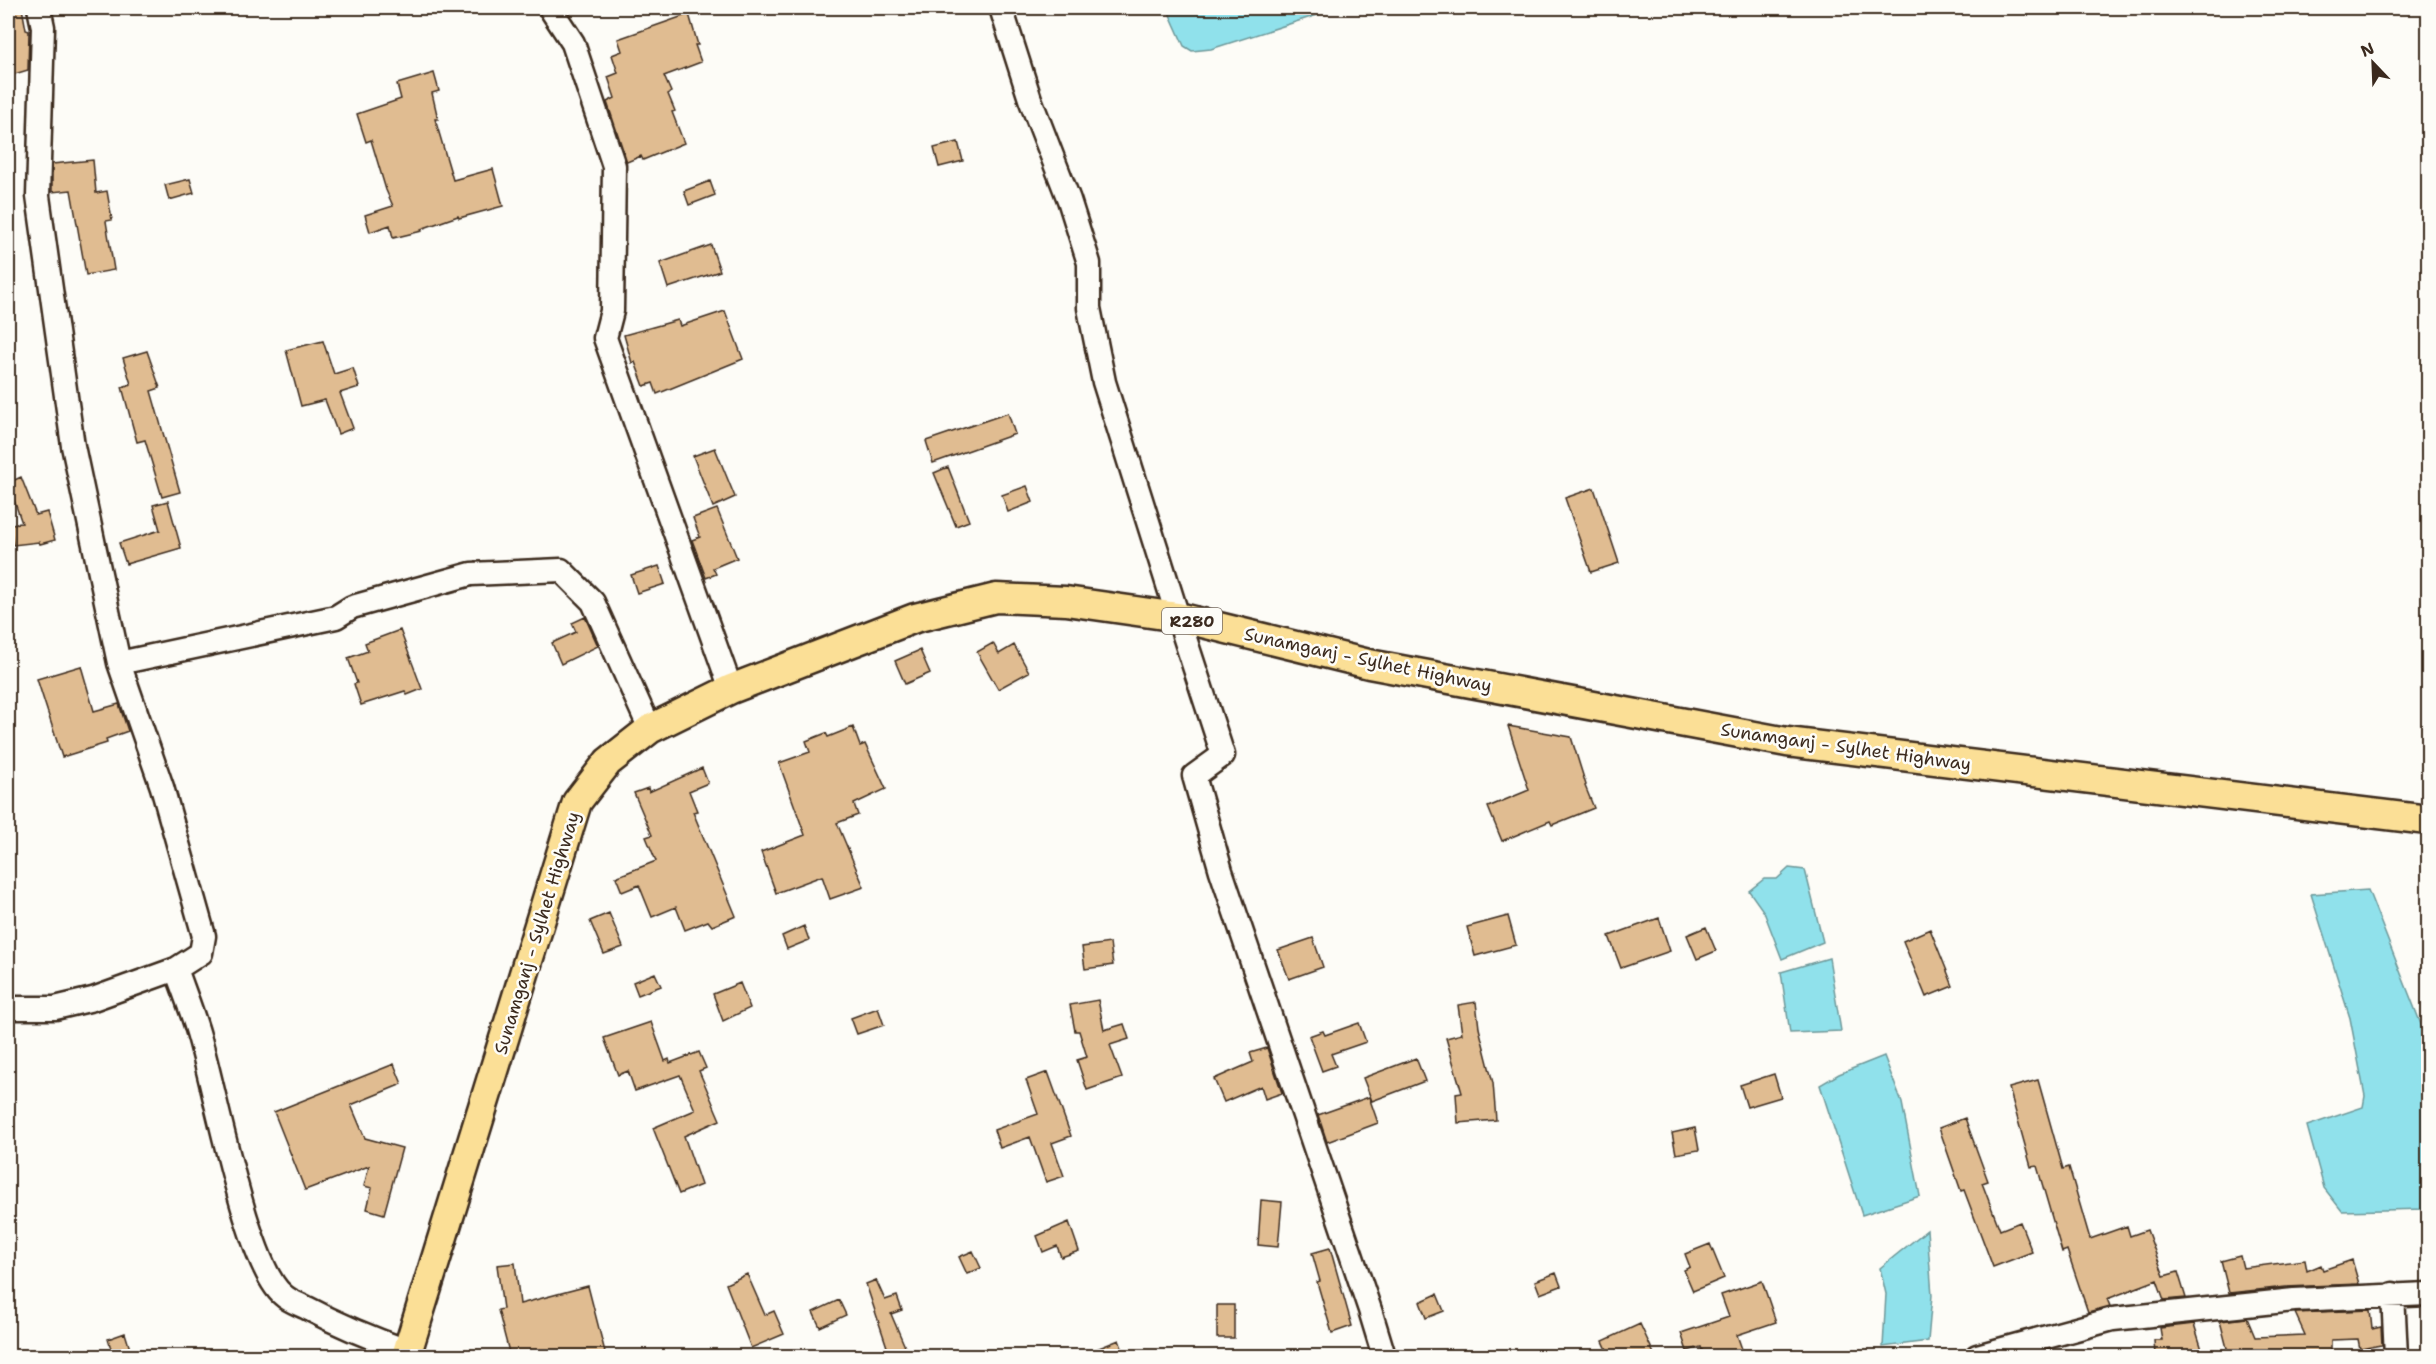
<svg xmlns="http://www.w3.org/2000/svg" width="2436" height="1364" font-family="'Shantell Sans',sans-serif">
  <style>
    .water { fill: #90e1eb; stroke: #6e9899; stroke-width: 1.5 }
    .building { fill: #e0bc91; stroke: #3b2a1e; stroke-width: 1.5 }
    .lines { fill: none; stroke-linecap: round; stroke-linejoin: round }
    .minor-casing { stroke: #3b2a1e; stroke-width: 27 }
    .major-casing { stroke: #3b2a1e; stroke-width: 33 }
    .minor { stroke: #fdfcf7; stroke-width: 22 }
    .major { stroke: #fbdf96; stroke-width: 28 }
    .labels { text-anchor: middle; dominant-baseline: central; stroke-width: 5; stroke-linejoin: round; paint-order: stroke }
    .shield { fill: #fdfcf7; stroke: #75695f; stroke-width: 1.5 }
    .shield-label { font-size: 16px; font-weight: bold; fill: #3b2a1e }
    .street-label { font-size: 18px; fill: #3b2a1e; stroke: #fdfcf7 }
  </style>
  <rect width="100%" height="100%" fill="#fdfcf7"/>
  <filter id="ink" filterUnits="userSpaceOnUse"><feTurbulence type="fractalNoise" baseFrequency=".0167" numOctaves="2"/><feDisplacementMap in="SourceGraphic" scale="12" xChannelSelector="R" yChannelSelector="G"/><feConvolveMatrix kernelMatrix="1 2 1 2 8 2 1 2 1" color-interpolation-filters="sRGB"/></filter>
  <g filter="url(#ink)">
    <path class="water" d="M 1167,8 L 1339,8 L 1211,49 L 1192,51 L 1184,46 Z
      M 1789,868 L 1805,870 L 1823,942 L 1782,959 L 1764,912 L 1749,891 L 1764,879 L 1777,879 Z
      M 2368,890 L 2428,1042 L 2428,1208 L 2425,1209 L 2342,1211 L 2324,1188 L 2307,1126 L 2363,1107 L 2365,1096 L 2350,1018 L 2311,894 Z
      M 1829,958 L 1841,1031 L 1790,1033 L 1781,972 Z
      M 1884,1056 L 1902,1103 L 1920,1196 L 1862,1215 L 1820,1085 L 1839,1074 Z
      M 1927,1230 L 1932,1295 L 1928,1341 L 1883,1347 L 1886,1294 L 1880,1268 Z"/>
    <path class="building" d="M 22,8 L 26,30 L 29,31 L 28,70 L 8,76 L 8,10 Z
      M 689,14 L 698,45 L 695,45 L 701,62 L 664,76 L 671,92 L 668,94 L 675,111 L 672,112 L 684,143 L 643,160 L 641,156 L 627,162 L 607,102 L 615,98 L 608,77 L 618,73 L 612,55 L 622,51 L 618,39 Z
      M 434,73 L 439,91 L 432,93 L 438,119 L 435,119 L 453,180 L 493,169 L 503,206 L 459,218 L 458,216 L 421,229 L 422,231 L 393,238 L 390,225 L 370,232 L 365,215 L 393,206 L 386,190 L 371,140 L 366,142 L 357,114 L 401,99 L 397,84 Z
      M 958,142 L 963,161 L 939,167 L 934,148 Z
      M 93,160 L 96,193 L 107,191 L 112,220 L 106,221 L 114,270 L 86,275 L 71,190 L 52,192 L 52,164 Z
      M 190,179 L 194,193 L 169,200 L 165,185 Z
      M 710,181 L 715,195 L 689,205 L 684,191 Z
      M 711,245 L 720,271 L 668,288 L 660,263 Z
      M 725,311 L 743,359 L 657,394 L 653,383 L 644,386 L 635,362 L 632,363 L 624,335 L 678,320 L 680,326 Z
      M 323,341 L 334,374 L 353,368 L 359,387 L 340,393 L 353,428 L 338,434 L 325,400 L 301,406 L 286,350 Z
      M 147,351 L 160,388 L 151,391 L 180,492 L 162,497 L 145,440 L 137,442 L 122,387 L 131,384 L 123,358 Z
      M 1008,413 L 1015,434 L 933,463 L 926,441 Z
      M 715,448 L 735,497 L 713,507 L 693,456 Z
      M 948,467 L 969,521 L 956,526 L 934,473 Z
      M 21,477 L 36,515 L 47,512 L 55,540 L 40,544 L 39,542 L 13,545 L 10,524 L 22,523 L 8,483 Z
      M 1027,486 L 1033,502 L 1008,512 L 1002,495 Z
      M 1594,488 L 1619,563 L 1591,572 L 1565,498 Z
      M 168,501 L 181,548 L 126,564 L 119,543 L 160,530 L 153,505 Z
      M 717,509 L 737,558 L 713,568 L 716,574 L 706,578 L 692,540 L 700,537 L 693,518 Z
      M 659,566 L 665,584 L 637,593 L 631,575 Z
      M 585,617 L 598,646 L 561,664 L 552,643 L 576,632 L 572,623 Z
      M 400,630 L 422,689 L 407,695 L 405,691 L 361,705 L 354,684 L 357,683 L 348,658 L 368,651 L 365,643 Z
      M 993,643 L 999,654 L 1014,645 L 1029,672 L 998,689 L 977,652 Z
      M 920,650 L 930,673 L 905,684 L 895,661 Z
      M 81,666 L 94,711 L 119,704 L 128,731 L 106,739 L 107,743 L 62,757 L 37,679 Z
      M 1508,726 L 1571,737 L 1586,785 L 1585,786 L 1594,808 L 1552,825 L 1550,821 L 1502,841 L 1488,807 L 1529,790 Z
      M 853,727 L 860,746 L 865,744 L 886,789 L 854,804 L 858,815 L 837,823 L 864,887 L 830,899 L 822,876 L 776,893 L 761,852 L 805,835 L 779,763 L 810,752 L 806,741 L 826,733 L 828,737 Z
      M 702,768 L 708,783 L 689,791 L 697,811 L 693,812 L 736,916 L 712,926 L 708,921 L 685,930 L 676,907 L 652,917 L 639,885 L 622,892 L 616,877 L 656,861 L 646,837 L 652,835 L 634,793 L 648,788 L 649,792 Z
      M 609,913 L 623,947 L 604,954 L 590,921 Z
      M 1508,916 L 1516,945 L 1475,956 L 1467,927 Z
      M 1659,918 L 1670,951 L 1621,968 L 1609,936 Z
      M 804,926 L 809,940 L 787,949 L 782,936 Z
      M 1706,927 L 1716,951 L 1697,959 L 1687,935 Z
      M 1930,929 L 1953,986 L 1926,997 L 1903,941 Z
      M 1313,938 L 1323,967 L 1289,979 L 1278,950 Z
      M 1110,943 L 1113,965 L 1085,969 L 1082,947 Z
      M 655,973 L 661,986 L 638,995 L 633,982 Z
      M 740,983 L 750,1008 L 723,1021 L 713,994 Z
      M 1098,1000 L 1104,1030 L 1124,1024 L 1129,1039 L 1110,1045 L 1122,1078 L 1087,1090 L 1077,1060 L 1087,1057 L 1079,1031 L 1075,1031 L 1070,1005 Z
      M 1476,1002 L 1479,1028 L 1493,1083 L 1496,1120 L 1458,1123 L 1456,1094 L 1462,1093 L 1446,1038 L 1462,1034 L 1458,1005 Z
      M 878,1008 L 884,1025 L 857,1034 L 851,1018 Z
      M 651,1022 L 665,1061 L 669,1059 L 670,1063 L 699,1052 L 706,1068 L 699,1071 L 720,1120 L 684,1136 L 701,1185 L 679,1194 L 653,1128 L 695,1110 L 680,1075 L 635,1091 L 628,1071 L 618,1075 L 604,1038 Z
      M 1359,1023 L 1366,1042 L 1331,1054 L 1336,1066 L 1322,1071 L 1309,1036 L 1323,1031 L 1325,1035 Z
      M 1267,1048 L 1282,1093 L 1265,1099 L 1261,1086 L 1224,1102 L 1214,1079 L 1253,1062 L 1250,1053 Z
      M 1416,1058 L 1425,1081 L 1372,1101 L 1363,1078 Z
      M 394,1064 L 402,1084 L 351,1105 L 365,1138 L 402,1148 L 384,1214 L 367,1209 L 372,1188 L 364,1186 L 369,1166 L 305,1190 L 274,1112 Z
      M 1048,1072 L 1071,1136 L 1052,1143 L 1064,1176 L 1046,1182 L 1030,1137 L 1000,1148 L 994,1130 L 1038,1114 L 1026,1080 Z
      M 1774,1074 L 1781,1097 L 1747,1107 L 1740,1085 Z
      M 2038,1080 L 2063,1169 L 2069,1167 L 2090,1239 L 2127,1226 L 2130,1236 L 2147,1230 L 2164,1276 L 2178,1272 L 2186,1298 L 2164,1300 L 2157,1280 L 2107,1299 L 2110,1306 L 2088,1312 L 2067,1250 L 2062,1252 L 2037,1166 L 2031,1167 L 2009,1088 Z
      M 1369,1097 L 1378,1123 L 1327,1142 L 1318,1115 Z
      M 1965,1118 L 1988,1181 L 1982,1183 L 2000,1230 L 2020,1222 L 2032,1252 L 1993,1267 L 1964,1190 L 1961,1191 L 1939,1128 Z
      M 1695,1128 L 1699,1150 L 1676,1154 L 1672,1133 Z
      M 1261,1200 L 1282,1202 L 1278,1247 L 1258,1245 Z
      M 1069,1222 L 1079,1251 L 1061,1257 L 1057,1246 L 1043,1252 L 1037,1236 Z
      M 1710,1244 L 1724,1278 L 1693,1291 L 1684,1270 L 1690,1267 L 1685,1254 Z
      M 1330,1248 L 1352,1326 L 1332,1333 L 1317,1282 L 1320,1281 L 1312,1253 Z
      M 973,1251 L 981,1268 L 967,1274 L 959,1257 Z
      M 2240,1256 L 2243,1268 L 2305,1260 L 2307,1271 L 2321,1265 L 2323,1270 L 2352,1260 L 2359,1284 L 2286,1287 L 2229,1293 L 2221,1261 Z
      M 515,1263 L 520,1304 L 588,1286 L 606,1356 L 510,1356 L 498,1310 L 503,1309 L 497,1265 Z
      M 1556,1273 L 1561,1286 L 1540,1294 L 1535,1281 Z
      M 747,1274 L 765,1315 L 774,1311 L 784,1334 L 751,1348 L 726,1284 Z
      M 876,1280 L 885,1300 L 897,1296 L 902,1310 L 891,1314 L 906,1349 L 890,1356 L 866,1284 Z
      M 1762,1281 L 1776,1322 L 1737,1335 L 1743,1352 L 1729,1356 L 1704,1356 L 1701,1347 L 1687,1351 L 1681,1333 L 1729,1317 L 1721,1295 Z
      M 1437,1294 L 1444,1311 L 1426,1318 L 1420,1302 Z
      M 839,1300 L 846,1315 L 820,1327 L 813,1312 Z
      M 1217,1305 L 1234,1305 L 1234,1338 L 1217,1338 Z
      M 2370,1310 L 2372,1329 L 2381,1327 L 2382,1345 L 2360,1349 L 2358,1339 L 2331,1340 L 2331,1352 L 2283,1354 L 2276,1356 L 2229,1356 L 2220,1321 L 2247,1318 L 2255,1337 L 2305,1335 L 2295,1313 Z
      M 1640,1324 L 1655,1356 L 1610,1356 L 1603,1341 Z
      M 2194,1324 L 2204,1356 L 2155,1356 L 2154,1340 L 2162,1340 L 2160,1328 Z
      M 125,1333 L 130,1349 L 113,1355 L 108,1339 Z
      M 1119,1340 L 1125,1356 L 1079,1356 Z"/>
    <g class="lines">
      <defs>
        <path id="minor" d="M 39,8 L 43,27 L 38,196 L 73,446 L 119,663
          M 550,8 L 573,43 L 614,166 L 612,311 L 605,338 L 731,689
          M 1001,8 L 1030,99 L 1069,200 L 1089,263 L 1089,308 L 1104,382 L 1178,617 L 1223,755 L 1194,776 L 1221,871 L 1370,1310 L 1384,1356
          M 176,969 L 201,953 L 204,936 L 162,787 L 119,663 L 336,617 L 352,607 L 471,574 L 561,570 L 593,602 L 650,729
          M 8,1008 L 55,1008 L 93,999 L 176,969 C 183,989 191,1009 197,1029 C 214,1082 246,1265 283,1295 C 289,1301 299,1304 307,1308 C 339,1325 373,1339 407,1351
          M 2393,1294 L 2396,1356
          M 1977,1356 L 2113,1319 L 2294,1300 L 2428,1294"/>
        <path id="major" d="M 406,1356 L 577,802 L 608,762 L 650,729 L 731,689 L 915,618 L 996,598 L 1066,601 L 1178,617 L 1369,664 L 1787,742 L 2428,820"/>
      </defs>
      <use href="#minor" class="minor-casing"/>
      <use href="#major" class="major-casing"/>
      <use href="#minor" class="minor"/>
      <use href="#major" class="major"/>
    </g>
  </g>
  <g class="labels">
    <rect class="shield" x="1162" y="608" width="60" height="26" rx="4.5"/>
    <g class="shield-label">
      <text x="1192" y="621">R280</text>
    </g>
    <g class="street-label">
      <text transform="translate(1368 660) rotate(12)">Sunamganj - Sylhet Highway</text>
      <text transform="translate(1846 747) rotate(8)">Sunamganj - Sylhet Highway</text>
      <text transform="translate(537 933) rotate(-73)">Sunamganj - Sylhet Highway</text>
    </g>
  </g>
  <rect width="2436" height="1364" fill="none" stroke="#fdfcf7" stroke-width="30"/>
  <rect x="15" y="15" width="2406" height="1334" fill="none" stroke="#3b2a1e" stroke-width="2" filter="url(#ink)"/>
  <g transform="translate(2373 63) rotate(337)" stroke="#fdfcf7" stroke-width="4.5" paint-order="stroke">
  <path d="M0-4.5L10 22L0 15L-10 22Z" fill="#3b2a1e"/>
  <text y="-9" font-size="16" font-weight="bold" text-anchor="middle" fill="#3b2a1e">N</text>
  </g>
</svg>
